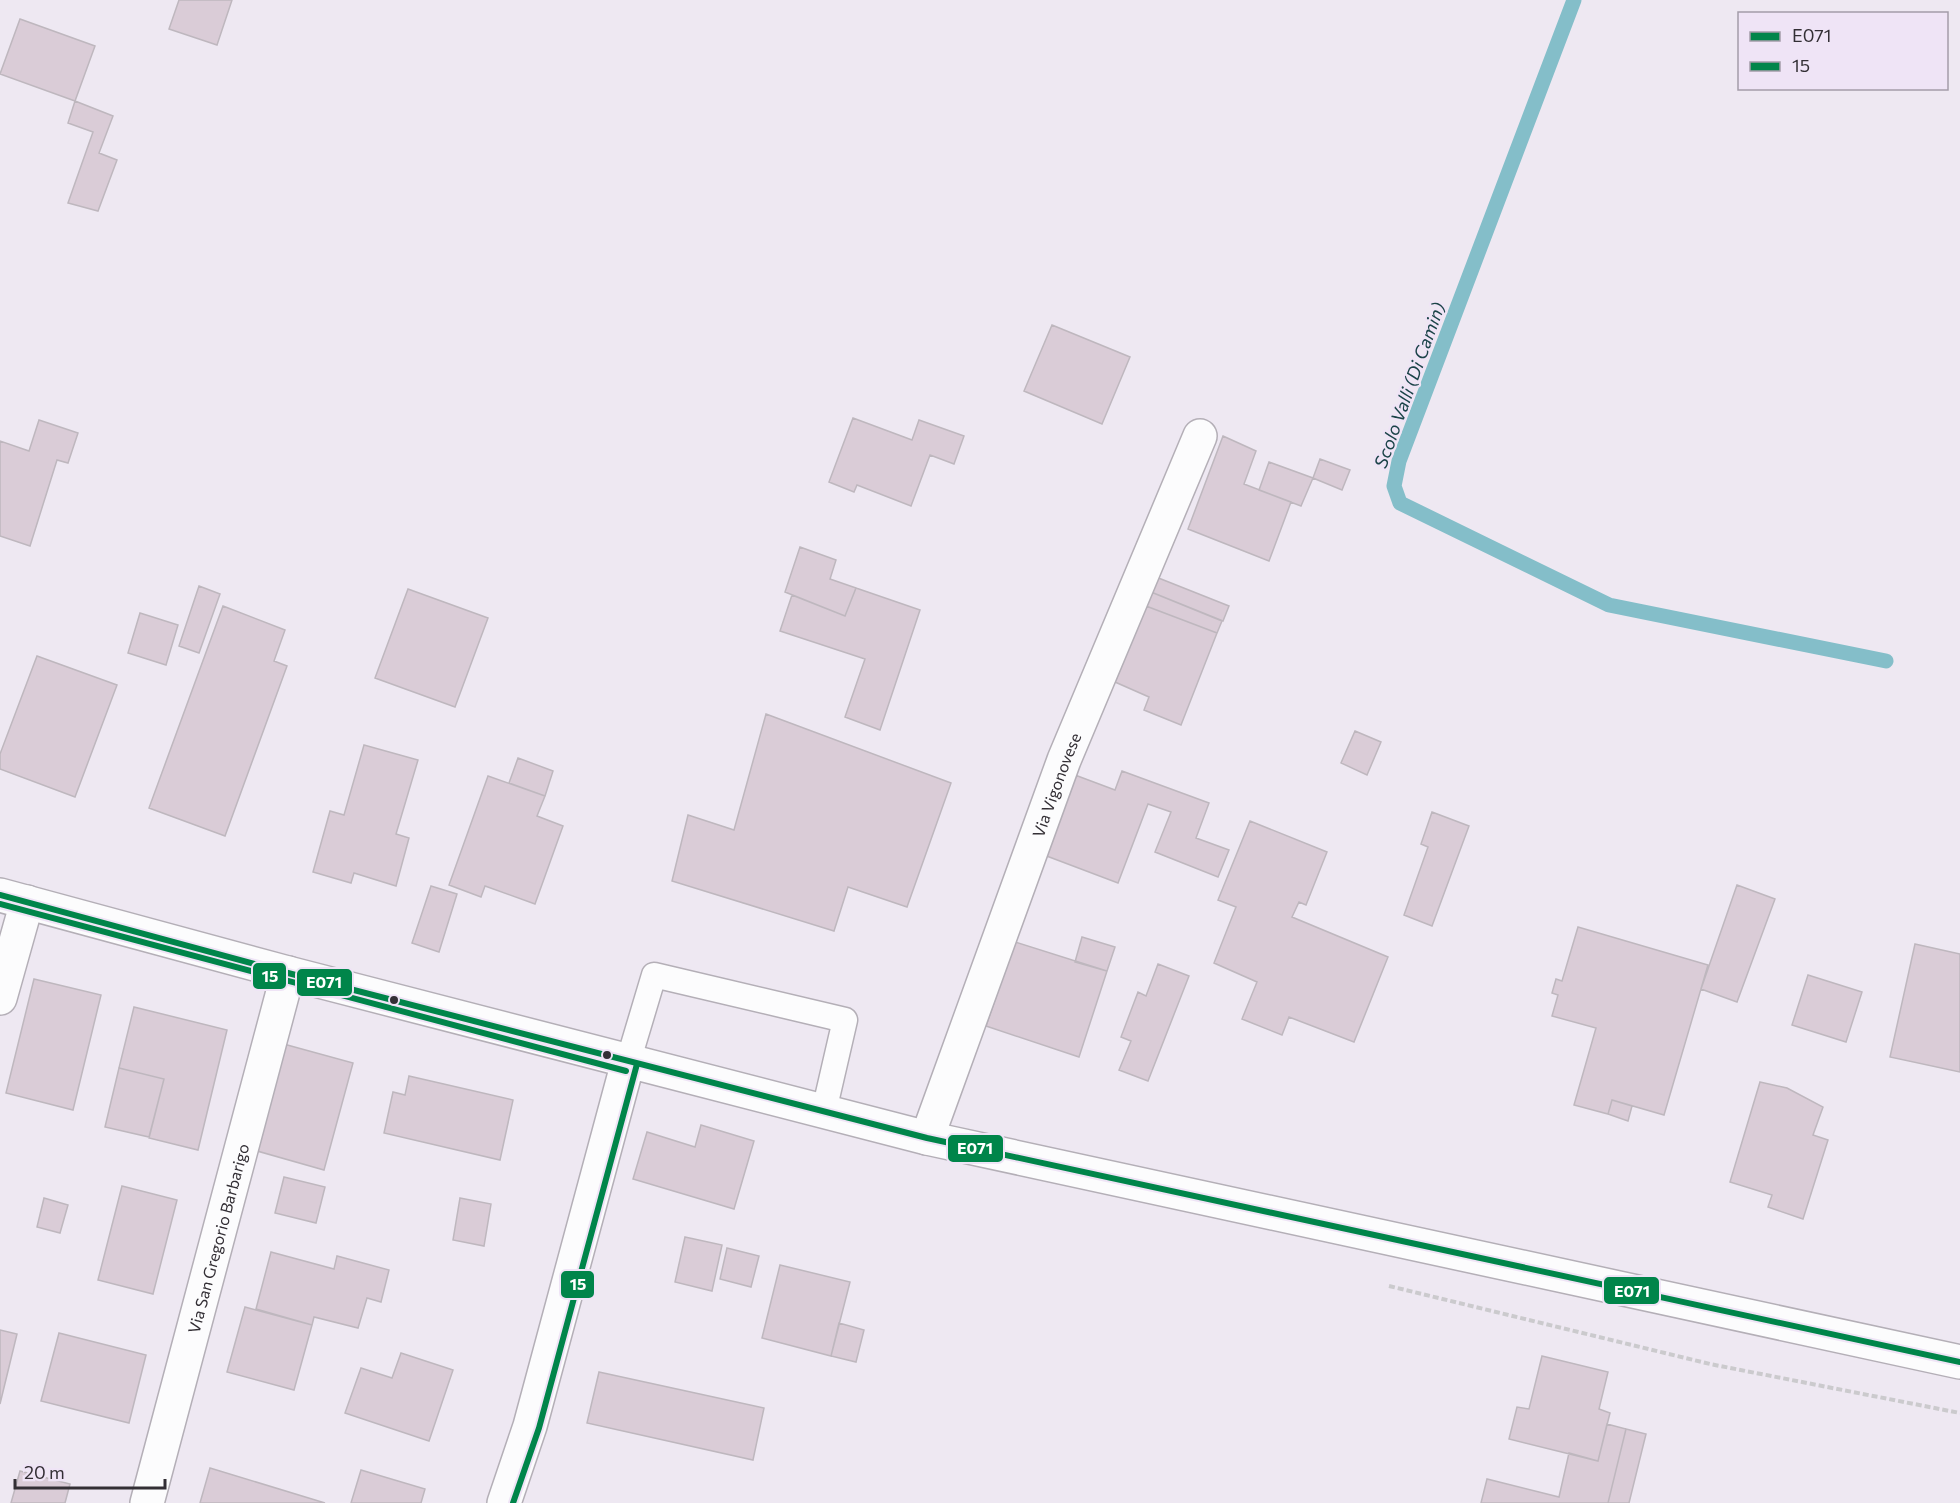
<svg xmlns="http://www.w3.org/2000/svg" width="1960" height="1503" font-family="Commissioner,sans-serif">
  <style>
    .lines { fill: none; stroke-linecap: round; stroke-linejoin: round }
    .stream { stroke: #84bec9; stroke-width: 15 }
    .building { fill: #daccd7; stroke: #beb7be; stroke-width: 1.5 }
    .lane-casing { stroke: #b4afb7; stroke-width: 27 }
    .street-casing { stroke: #b4afb7; stroke-width: 36 }
    .secondary-casing { stroke: #b4afb7; stroke-width: 36 }
    .path { stroke: #cbcacd; stroke-width: 4; stroke-dasharray: 6 3; stroke-linecap: butt }
    .lane { stroke: #fcfcfd; stroke-width: 24 }
    .street { stroke: #fcfcfd; stroke-width: 33 }
    .secondary { stroke: #fcfcfd; stroke-width: 33 }
    .bus-1-casing { stroke: #efe4f6; stroke-width: 10 }
    .bus-2-casing { stroke: #efe4f6; stroke-width: 10 }
    .bus-1 { stroke: #00854a; stroke-width: 6 }
    .bus-2 { stroke: #00854a; stroke-width: 6 }
    .bus-dot { fill: #332f35; stroke: #efe4f6; stroke-width: 2 }
    .labels { text-anchor: middle; dominant-baseline: central; stroke-width: 4.5; stroke-linejoin: round; paint-order: stroke }
    .street-label { font-size: 16px; fill: #332f35; stroke: #efe4f6 }
    .water-label { font-size: 18px; font-style: italic; fill: #1b4348; stroke: #efe4f6 }
    .line-badge { stroke: #efe4f6; stroke-width: 2 }
    .badge-label { font-size: 16px; text-anchor: middle; font-weight: bold; fill: #fff }
  </style>
  <rect width="100%" height="100%" fill="#eee8f2"/>
  <g class="lines">
    <path class="stream" d="M 1574,0 L 1399,461 L 1394,486 L 1400,503 L 1609,605 L 1886,661"/>
  </g>
  <path class="building" d="M 179,0 L 232,0 L 217,45 L 169,29 Z
    M 20,19 L 95,46 L 75,101 L 0,74 Z
    M 75,101 L 113,116 L 99,153 L 117,160 L 98,211 L 68,203 L 93,132 L 68,123 Z
    M 1052,325 L 1130,357 L 1102,424 L 1024,391 Z
    M 853,418 L 912,440 L 919,420 L 964,436 L 954,464 L 930,455 L 911,506 L 857,485 L 854,492 L 829,482 Z
    M 39,420 L 78,433 L 68,463 L 57,460 L 30,546 L 0,536 L 0,441 L 29,451 Z
    M 1223,436 L 1256,451 L 1244,484 L 1291,502 L 1269,561 L 1188,529 Z
    M 1320,459 L 1350,470 L 1342,490 L 1313,478 Z
    M 1269,462 L 1313,478 L 1301,506 L 1259,490 Z
    M 800,547 L 836,560 L 830,579 L 856,588 L 845,616 L 785,592 Z
    M 1156,577 L 1229,606 L 1223,621 L 1151,592 Z
    M 199,586 L 220,594 L 199,653 L 179,646 Z
    M 856,588 L 920,610 L 880,730 L 845,717 L 865,659 L 780,631 L 792,595 L 845,616 Z
    M 408,589 L 488,618 L 455,707 L 375,678 Z
    M 1151,592 L 1222,621 L 1217,633 L 1146,606 Z
    M 223,606 L 285,630 L 274,661 L 287,666 L 225,836 L 149,808 Z
    M 1146,606 L 1217,633 L 1181,725 L 1144,710 L 1149,697 L 1115,682 Z
    M 140,613 L 178,625 L 166,665 L 128,653 Z
    M 37,656 L 117,685 L 75,797 L 0,769 L 0,754 Z
    M 766,714 L 951,783 L 907,907 L 848,887 L 834,931 L 672,881 L 688,815 L 734,830 Z
    M 1355,731 L 1381,742 L 1367,775 L 1341,763 Z
    M 364,745 L 418,760 L 396,834 L 409,838 L 396,886 L 354,873 L 351,883 L 313,872 L 330,811 L 344,815 Z
    M 518,758 L 553,771 L 545,796 L 509,783 Z
    M 1122,771 L 1209,803 L 1196,838 L 1229,850 L 1218,877 L 1155,852 L 1171,812 L 1148,804 L 1118,883 L 1044,855 L 1075,775 L 1115,790 Z
    M 488,776 L 545,796 L 537,816 L 563,826 L 535,904 L 485,886 L 481,897 L 449,885 Z
    M 1432,812 L 1469,826 L 1432,926 L 1404,915 L 1428,847 L 1421,844 Z
    M 1250,821 L 1327,852 L 1306,905 L 1299,902 L 1292,917 L 1388,957 L 1354,1042 L 1289,1017 L 1282,1035 L 1242,1019 L 1257,982 L 1214,963 L 1236,907 L 1218,900 Z
    M 1737,885 L 1775,899 L 1737,1002 L 1701,989 Z
    M 431,886 L 457,894 L 439,952 L 412,943 Z
    M 1578,927 L 1708,965 L 1664,1115 L 1612,1100 L 1608,1114 L 1574,1105 L 1596,1028 L 1552,1016 L 1558,995 L 1552,993 L 1556,979 L 1562,981 Z
    M 1082,937 L 1115,947 L 1107,971 L 1075,962 Z
    M 1015,942 L 1107,971 L 1079,1057 L 986,1026 Z
    M 1915,944 L 1960,954 L 1960,1072 L 1890,1057 Z
    M 1158,964 L 1189,976 L 1148,1081 L 1119,1070 L 1131,1041 L 1121,1037 L 1138,992 L 1146,996 Z
    M 1808,975 L 1862,992 L 1846,1042 L 1792,1025 Z
    M 34,979 L 101,995 L 73,1110 L 6,1093 Z
    M 134,1007 L 227,1030 L 198,1150 L 149,1138 L 164,1079 L 119,1068 Z
    M 280,1043 L 353,1063 L 324,1170 L 250,1149 Z
    M 119,1068 L 164,1079 L 149,1137 L 105,1127 Z
    M 409,1076 L 513,1100 L 500,1160 L 384,1133 L 393,1092 L 405,1095 Z
    M 1760,1082 L 1787,1088 L 1823,1107 L 1813,1135 L 1828,1140 L 1803,1219 L 1768,1207 L 1772,1195 L 1730,1182 Z
    M 1612,1100 L 1632,1106 L 1628,1121 L 1608,1114 Z
    M 701,1125 L 754,1141 L 734,1209 L 633,1179 L 647,1132 L 695,1147 Z
    M 284,1177 L 325,1187 L 316,1223 L 275,1213 Z
    M 122,1186 L 177,1200 L 153,1294 L 98,1280 Z
    M 44,1198 L 68,1205 L 60,1233 L 37,1227 Z
    M 460,1198 L 491,1204 L 484,1246 L 453,1240 Z
    M 685,1237 L 722,1245 L 712,1291 L 675,1282 Z
    M 727,1248 L 759,1256 L 751,1287 L 720,1279 Z
    M 271,1252 L 334,1269 L 337,1256 L 389,1270 L 381,1302 L 367,1298 L 358,1328 L 314,1317 L 312,1325 L 256,1309 Z
    M 780,1265 L 850,1282 L 831,1356 L 762,1338 Z
    M 245,1307 L 312,1325 L 294,1390 L 227,1372 Z
    M 839,1323 L 864,1330 L 856,1362 L 831,1356 Z
    M 0,1330 L 17,1334 L 0,1404 Z
    M 59,1333 L 146,1355 L 129,1423 L 41,1401 Z
    M 401,1353 L 453,1370 L 429,1441 L 345,1413 L 361,1368 L 392,1378 Z
    M 1542,1356 L 1608,1372 L 1599,1409 L 1610,1413 L 1598,1461 L 1509,1439 L 1517,1407 L 1529,1409 Z
    M 599,1372 L 764,1408 L 753,1460 L 587,1423 Z
    M 1607,1424 L 1626,1429 L 1608,1503 L 1481,1503 L 1487,1479 L 1559,1497 L 1569,1453 L 1598,1461 Z
    M 1626,1429 L 1646,1434 L 1629,1503 L 1608,1503 Z
    M 210,1468 L 325,1503 L 200,1503 Z
    M 361,1470 L 425,1489 L 421,1503 L 351,1503 Z
    M 20,1471 L 70,1484 L 65,1503 L 11,1503 Z"/>
  <g class="lines">
    <defs>
      <path id="lane" d="M 628,1062 L 654,975 L 845,1020 L 824,1111"/>
      <g id="street">
        <path d="M 0,998 L 27,902"/>
        <path id="s1" d="M 927,1138 L 1064,760 L 1200,436"/>
        <path id="s2" d="M 147,1503 L 288,973"/>
      </g>
      <path id="secondary" d="M 0,895 L 288,973 L 927,1138 L 1960,1362
        M 504,1503 L 530,1426 L 628,1062"/>
    </defs>
    <use href="#lane" class="lane-casing"/>
    <use href="#street" class="street-casing"/>
    <use href="#secondary" class="secondary-casing"/>
    <path class="path" d="M 1389,1286 L 1710,1364 L 1960,1413"/>
    <use href="#lane" class="lane"/>
    <use href="#street" class="street"/>
    <use href="#secondary" class="secondary"/>
    <defs>
      <path id="bus-1" d="M 0,895 L 288,973 L 927,1138 L 1960,1362"/>
      <path id="bus-2" d="M 0,904 L 626,1071
        M 513,1503 L 539,1428 L 637,1064"/>
    </defs>
    <use href="#bus-1" class="bus-1-casing"/>
    <use href="#bus-2" class="bus-2-casing"/>
    <use href="#bus-1" class="bus-1"/>
    <use href="#bus-2" class="bus-2"/>
  </g>
  <g class="bus-dot">
    <circle cx="394" cy="1000" r="5"/>
    <circle cx="607" cy="1055" r="5"/>
  </g>
  <g class="labels">
    <g class="street-label">
      <text stroke="none"><textPath href="#s1" startOffset="376">Via Vigonovese</textPath></text>
      <text stroke="none"><textPath href="#s2" startOffset="274">Via San Gregorio Barbarigo</textPath></text>
    </g>
    <g class="water-label">
      <text transform="translate(1409 385) rotate(-70)">Scolo Valli (Di Camin)</text>
    </g>
  </g>
  <g class="line-badge">
    <rect x="252" y="962" width="35" height="28" rx="6" fill="#00854a"/>
    <rect x="296" y="968" width="57" height="29" rx="6" fill="#00854a"/>
    <rect x="947" y="1134" width="57" height="29" rx="6" fill="#00854a"/>
    <rect x="560" y="1270" width="35" height="29" rx="6" fill="#00854a"/>
    <rect x="1603" y="1276" width="57" height="29" rx="6" fill="#00854a"/>
  </g>
  <g class="badge-label">
    <text x="270" y="982">15</text>
    <text x="324" y="988">E071</text>
    <text x="975" y="1154">E071</text>
    <text x="578" y="1290">15</text>
    <text x="1632" y="1297">E071</text>
  </g>
  <rect x="1738" y="12" width="210" height="78" fill="#efe4f6" stroke="#a49ca9" stroke-width="1.5"/>
  <rect x="1750" y="32" width="30" height="9" fill="#00854a" stroke="#a49ca9" stroke-width="1.5"/>
  <text x="1792" y="42" font-size="18" fill="#332f35">E071</text>
  <rect x="1750" y="62" width="30" height="9" fill="#00854a" stroke="#a49ca9" stroke-width="1.5"/>
  <text x="1792" y="72" font-size="18" fill="#332f35">15</text>
  <path d="M15 1479v9h150v-9" fill="none" stroke="#332f35" stroke-width="3"/>
  <text x="24" y="1479" font-size="18" fill="#332f35" stroke="#efe4f6" stroke-width="4.5" paint-order="stroke">20 m</text>
</svg>
